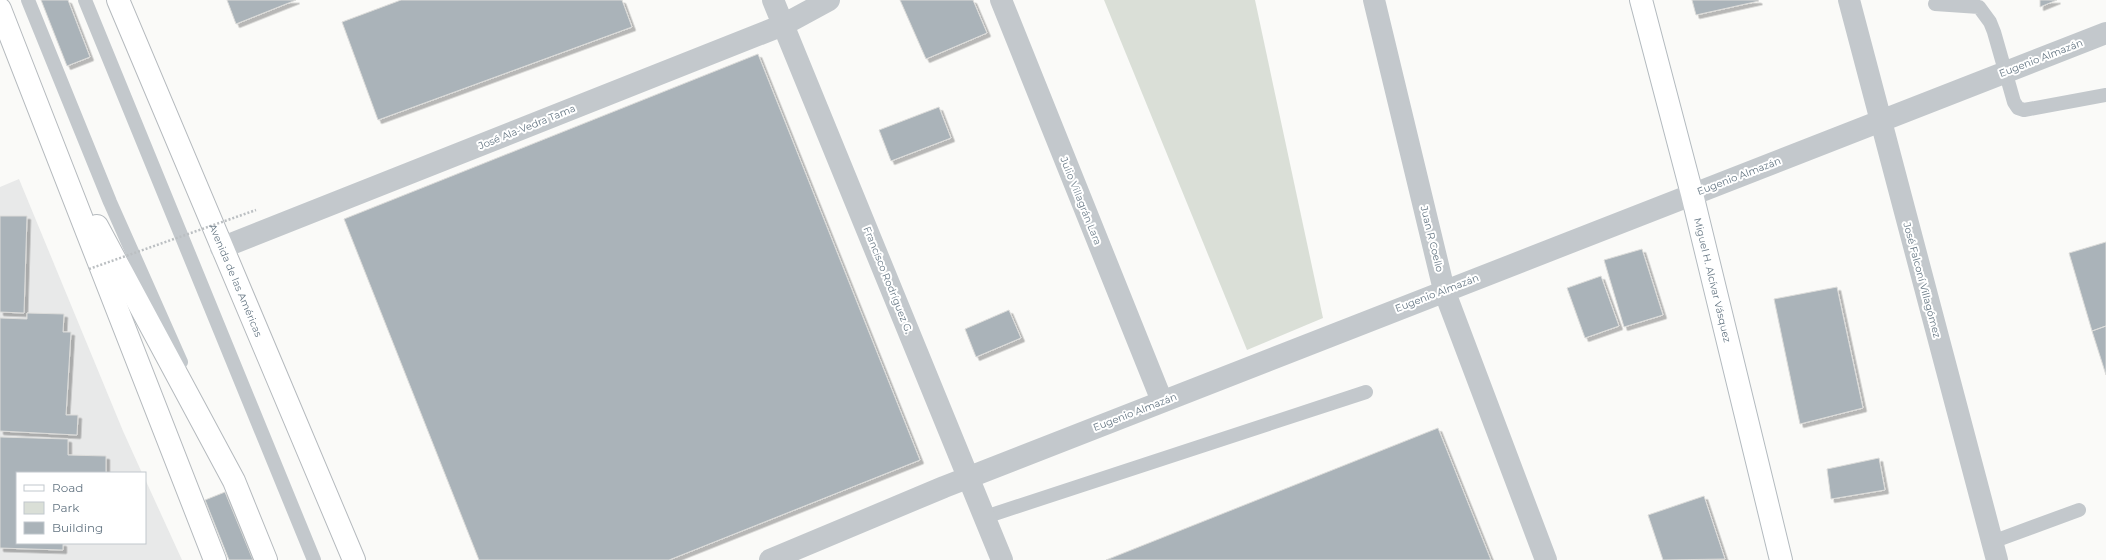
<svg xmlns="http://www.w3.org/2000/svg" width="2106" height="560" font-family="Montserrat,sans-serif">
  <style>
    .built { fill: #e8e9e9 }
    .green { fill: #dadfd7 }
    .building { fill: #aab3b9; stroke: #dcdcda; filter: url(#shadow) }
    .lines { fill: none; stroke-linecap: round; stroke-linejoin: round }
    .secondary-casing { stroke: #b3babf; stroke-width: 24 }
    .primary-casing { stroke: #b5babe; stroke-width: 24 }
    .lane { stroke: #c3c8cc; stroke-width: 14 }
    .street { stroke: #c3c8cc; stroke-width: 22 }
    .secondary { stroke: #fff; stroke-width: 22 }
    .primary { stroke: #fff; stroke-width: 22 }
    .path-bridge { stroke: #bbbfc2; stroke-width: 2.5; stroke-dasharray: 2 2; stroke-linecap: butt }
    .labels { text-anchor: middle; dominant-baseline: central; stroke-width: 4; stroke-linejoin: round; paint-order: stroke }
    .street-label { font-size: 10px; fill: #657683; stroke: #fff }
  </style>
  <defs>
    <filter id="shadow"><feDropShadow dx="3.5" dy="3.5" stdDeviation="0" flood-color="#0004"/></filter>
  </defs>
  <rect width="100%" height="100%" fill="#fafaf8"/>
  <path class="built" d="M 19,179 L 123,431 L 142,473 L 17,473 L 17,543 L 145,543 L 145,479 L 182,560 L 0,560 L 0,187 Z"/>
  <path class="green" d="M 1104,0 L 1255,0 L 1323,318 L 1247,350 Z"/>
  <path class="building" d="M 41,0 L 68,0 L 90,57 L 67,66 Z
    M 227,0 L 296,0 L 236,24 Z
    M 401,0 L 622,0 L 632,27 L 378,120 L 342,22 Z
    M 900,0 L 973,0 L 987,33 L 926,59 Z
    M 1692,0 L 1758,0 L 1759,1 L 1696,15 Z
    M 2040,0 L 2057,0 L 2040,7 Z
    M 758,54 L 920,460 L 669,560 L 479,560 L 344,219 Z
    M 939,107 L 951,138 L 891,161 L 879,130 Z
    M 0,216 L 27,216 L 24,313 L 0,312 Z
    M 2106,242 L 2106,326 L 2092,331 L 2069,253 Z
    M 1642,249 L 1663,315 L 1624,327 L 1604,260 Z
    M 1601,276 L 1619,326 L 1585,338 L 1567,288 Z
    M 1837,287 L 1863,408 L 1800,424 L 1774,299 Z
    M 1009,310 L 1021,338 L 976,357 L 965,329 Z
    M 27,313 L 64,314 L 63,332 L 71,332 L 66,415 L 78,415 L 77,435 L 0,431 L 0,318 L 27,319 Z
    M 2106,326 L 2106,375 L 2092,331 Z
    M 1438,428 L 1491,560 L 1106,560 Z
    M 0,437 L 68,439 L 68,455 L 106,456 L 106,473 L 17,473 L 17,543 L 63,543 L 63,550 L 0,548 Z
    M 1879,458 L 1885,490 L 1831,499 L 1827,469 Z
    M 225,492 L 253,560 L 229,560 L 205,500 Z
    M 1704,496 L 1725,559 L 1663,560 L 1648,515 Z"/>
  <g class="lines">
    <defs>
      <g id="secondary">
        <path id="s1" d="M 1641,0 L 1692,194 L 1781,560"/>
      </g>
      <g id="primary">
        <path id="s2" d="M 118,0 L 354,560"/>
        <path d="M 0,9 L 215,560"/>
        <path d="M 97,226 L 234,481 L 266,560"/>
      </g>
    </defs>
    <use href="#secondary" class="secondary-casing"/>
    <use href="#primary" class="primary-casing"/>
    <path class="lane" d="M 28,0 L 110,202 L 181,362
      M 85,0 L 314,560
      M 1935,4 L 1979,7 L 1990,22 L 1994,32 L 2014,102 L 2018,108 L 2024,110 L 2106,95
      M 985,517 L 1366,392
      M 1992,542 L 2079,510"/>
    <path class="street" d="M 773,0 L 1002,560
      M 1001,0 L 1162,401
      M 1374,0 L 1444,290 L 1546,560
      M 1849,0 L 1997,560
      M 221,248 L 783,25 L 829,0
      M 770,560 L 944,487 L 2106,33"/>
    <use href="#secondary" class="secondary"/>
    <use href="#primary" class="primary"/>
    <path class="path-bridge" d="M 89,269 L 256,210"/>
  </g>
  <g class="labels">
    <g class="street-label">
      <text transform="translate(2041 58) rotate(-21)">Eugenio Almazán</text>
      <text transform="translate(527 127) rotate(-22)">José Ala-Vedra Tama</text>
      <text transform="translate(1739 176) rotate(-21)">Eugenio Almazán</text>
      <text transform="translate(1081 201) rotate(68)">Julio Villagrán Lara</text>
      <text transform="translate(1432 239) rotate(76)">Juan R Coello</text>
      <text stroke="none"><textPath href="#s2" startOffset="304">Avenida de las Américas</textPath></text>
      <text transform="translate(888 280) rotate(68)">Francísco Rodríguez G.</text>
      <text stroke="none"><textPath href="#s1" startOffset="289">Miguel H. Alcívar Vásquez</textPath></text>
      <text transform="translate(1922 280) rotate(75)">José Falconí Villagómez</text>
      <text transform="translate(1437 293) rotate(-21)">Eugenio Almazán</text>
      <text transform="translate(1135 412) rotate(-21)">Eugenio Almazán</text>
    </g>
  </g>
  <rect x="16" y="472" width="130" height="72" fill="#ffffff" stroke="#c1c8cd"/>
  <rect x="24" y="485" width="20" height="6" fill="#ffffff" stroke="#c1c8cd"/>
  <text x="52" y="492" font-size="12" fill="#657683">Road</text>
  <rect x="24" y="502" width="20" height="12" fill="#dadfd7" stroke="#c1c8cd"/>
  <text x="52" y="512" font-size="12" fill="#657683">Park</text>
  <rect x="24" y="522" width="20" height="12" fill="#aab3b9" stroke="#c1c8cd"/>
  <text x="52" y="532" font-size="12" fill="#657683">Building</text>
</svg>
